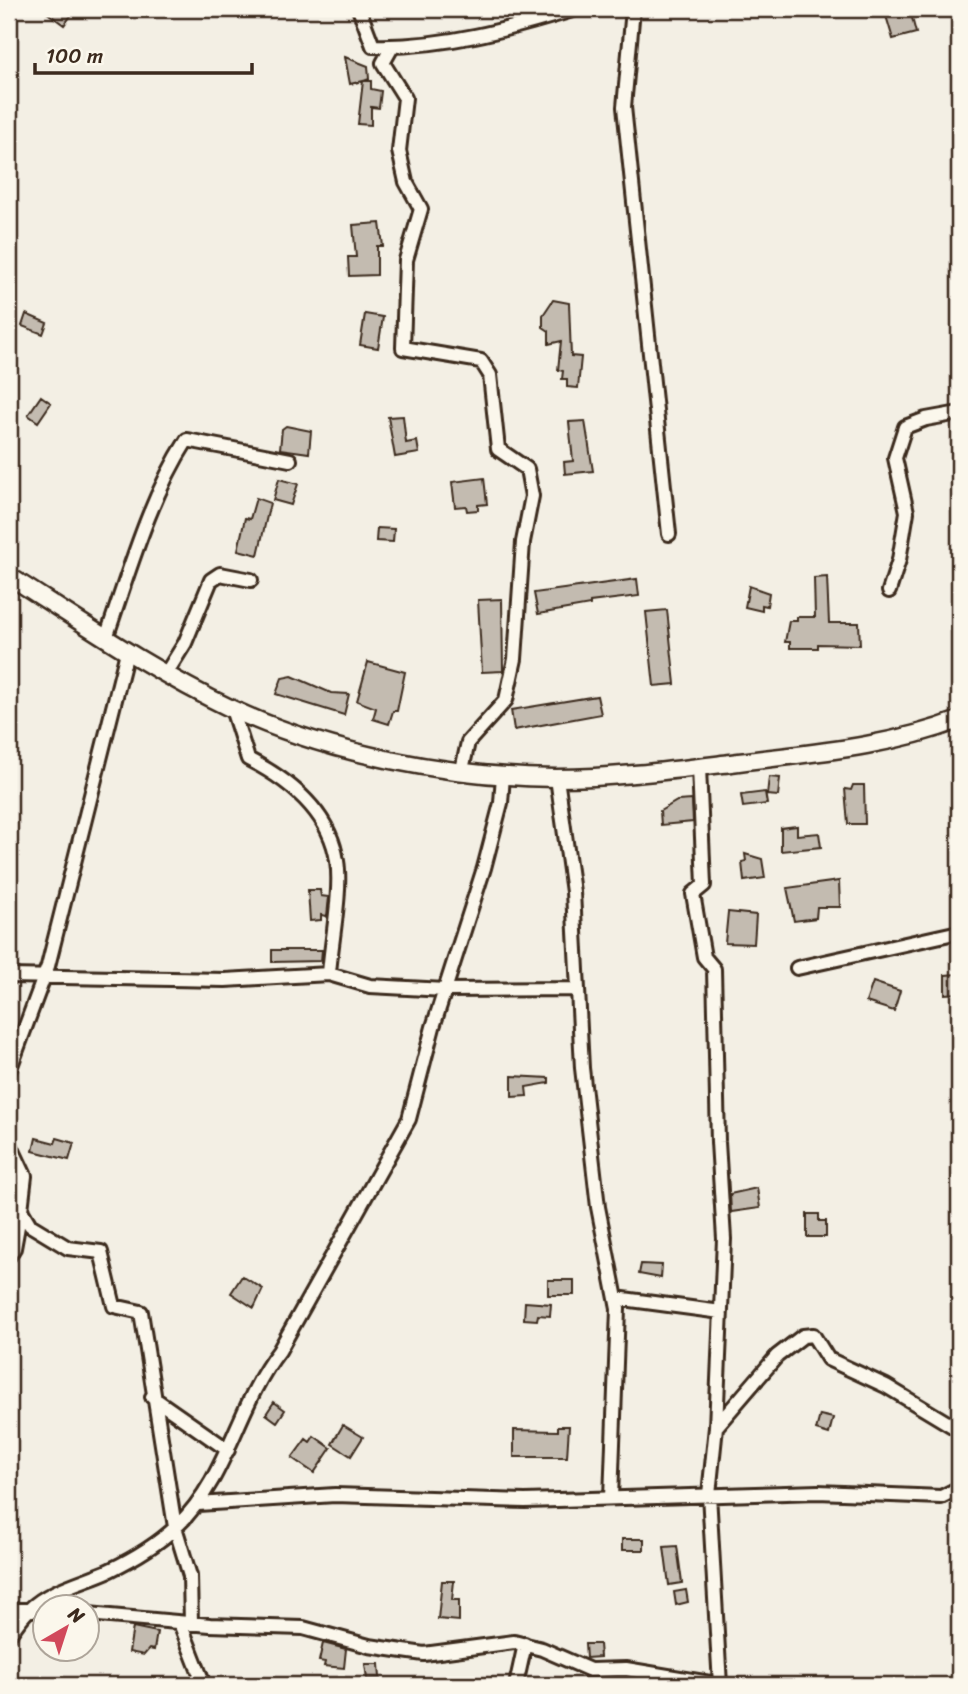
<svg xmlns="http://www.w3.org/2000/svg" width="968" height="1694" font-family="Sriracha,sans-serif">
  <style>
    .building { fill: #c3bbb0; stroke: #3b2a1e; stroke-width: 2 }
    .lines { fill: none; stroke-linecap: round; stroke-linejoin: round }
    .street-casing { stroke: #3b2a1e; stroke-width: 18 }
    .secondary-casing { stroke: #3b2a1e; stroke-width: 21 }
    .street { stroke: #fbf7ec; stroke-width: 12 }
    .secondary { stroke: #fbf7ec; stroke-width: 16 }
  </style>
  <rect width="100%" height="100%" fill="#f3efe4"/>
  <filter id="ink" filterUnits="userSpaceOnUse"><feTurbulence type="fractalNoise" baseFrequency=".0143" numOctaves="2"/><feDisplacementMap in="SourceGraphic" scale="14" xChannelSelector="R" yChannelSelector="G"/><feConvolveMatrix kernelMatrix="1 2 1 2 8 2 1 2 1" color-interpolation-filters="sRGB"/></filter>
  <g filter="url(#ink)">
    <path class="building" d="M 42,9 L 76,9 L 64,25 Z
      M 884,9 L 910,10 L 916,33 L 893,39 Z
      M 345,57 L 368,66 L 369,79 L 364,81 L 371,81 L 371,89 L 381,91 L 379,108 L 371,107 L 371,125 L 358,124 L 363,81 L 350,84 Z
      M 380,223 L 383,246 L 377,246 L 377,275 L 349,276 L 348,257 L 356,257 L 353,225 Z
      M 553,300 L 569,303 L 571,356 L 581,357 L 578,388 L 567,387 L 567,379 L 562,379 L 563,371 L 558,370 L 561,341 L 549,344 L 549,331 L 543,327 L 543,315 Z
      M 26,314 L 47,323 L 43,334 L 22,326 Z
      M 365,314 L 383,317 L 378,348 L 360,345 Z
      M 41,396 L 51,403 L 38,422 L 28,415 Z
      M 403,416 L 406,443 L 417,441 L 419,453 L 395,457 L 388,417 Z
      M 585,421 L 593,471 L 565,474 L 564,462 L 573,461 L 569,422 Z
      M 286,426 L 311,431 L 309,453 L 280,449 L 282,429 Z
      M 484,478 L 487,504 L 478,505 L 478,510 L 467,511 L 466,506 L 455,507 L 452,482 Z
      M 279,479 L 298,484 L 291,505 L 273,500 Z
      M 256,498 L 270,503 L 258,555 L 238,550 L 245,518 L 250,519 Z
      M 377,528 L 394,529 L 393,542 L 376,541 Z
      M 827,577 L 829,623 L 859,623 L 860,645 L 818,644 L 818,648 L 790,648 L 790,642 L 785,642 L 789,621 L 797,621 L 797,617 L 815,617 L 814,578 Z
      M 637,579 L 639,596 L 590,602 L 590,605 L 538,614 L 534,593 Z
      M 749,586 L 769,593 L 767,606 L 762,605 L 762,611 L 745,607 Z
      M 502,599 L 503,671 L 482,672 L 478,600 Z
      M 667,610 L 675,684 L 654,686 L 646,612 Z
      M 368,662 L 405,672 L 397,711 L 393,711 L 389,724 L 373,719 L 376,708 L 357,701 Z
      M 292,676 L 331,693 L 349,694 L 344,715 L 276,694 L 282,678 Z
      M 597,696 L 601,714 L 514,730 L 511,710 Z
      M 769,777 L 780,778 L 778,796 L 767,795 Z
      M 853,785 L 864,785 L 865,824 L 848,824 L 845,789 L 851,790 Z
      M 765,792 L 767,804 L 743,807 L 741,795 Z
      M 692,800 L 693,822 L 661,825 L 660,811 L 677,801 Z
      M 797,826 L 797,835 L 819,833 L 821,847 L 781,851 L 781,828 Z
      M 745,854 L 762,859 L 765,878 L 744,881 L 742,862 L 746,861 Z
      M 839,881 L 840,907 L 817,907 L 816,918 L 794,921 L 787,888 Z
      M 308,890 L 320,890 L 321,896 L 329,897 L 327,916 L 321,915 L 321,920 L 310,921 Z
      M 728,912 L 756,915 L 754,944 L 725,943 Z
      M 272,950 L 322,950 L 321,961 L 272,962 Z
      M 957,974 L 959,993 L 945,994 L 945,975 Z
      M 873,982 L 900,991 L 894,1011 L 866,1002 Z
      M 512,1076 L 549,1078 L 549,1083 L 526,1087 L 527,1096 L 512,1097 Z
      M 36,1138 L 55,1143 L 57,1138 L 74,1143 L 69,1160 L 33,1151 Z
      M 757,1188 L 760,1208 L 731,1212 L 730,1194 Z
      M 807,1214 L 819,1214 L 819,1221 L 826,1221 L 826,1237 L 807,1237 Z
      M 641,1264 L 662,1265 L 661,1278 L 639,1274 Z
      M 242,1276 L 263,1289 L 254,1308 L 231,1293 Z
      M 548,1280 L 574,1280 L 574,1295 L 548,1295 Z
      M 525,1302 L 551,1304 L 550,1316 L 538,1315 L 537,1320 L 524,1319 Z
      M 274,1402 L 285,1410 L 277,1422 L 266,1414 Z
      M 820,1415 L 833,1418 L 829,1434 L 816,1430 Z
      M 343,1425 L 363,1437 L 351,1456 L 332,1444 Z
      M 558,1426 L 569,1426 L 567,1457 L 514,1457 L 514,1430 L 558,1431 Z
      M 314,1436 L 331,1448 L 314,1473 L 292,1458 L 306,1439 L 310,1442 Z
      M 622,1539 L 644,1539 L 644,1550 L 622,1550 Z
      M 677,1546 L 682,1583 L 669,1585 L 664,1547 Z
      M 442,1581 L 454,1581 L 452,1600 L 459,1600 L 459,1621 L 438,1619 Z
      M 686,1590 L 688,1602 L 676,1605 L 674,1592 Z
      M 133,1627 L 157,1632 L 154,1650 L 149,1649 L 144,1655 L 129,1652 Z
      M 323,1643 L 346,1649 L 344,1668 L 324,1666 L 325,1662 L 319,1661 Z
      M 585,1644 L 599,1644 L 600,1657 L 586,1658 Z
      M 365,1664 L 379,1664 L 380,1678 L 367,1679 Z"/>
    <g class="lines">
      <defs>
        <path id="street" d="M 359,9 L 373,46 C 442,48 511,29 576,9
          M 633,9 L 624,107 L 669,534
          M 392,47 L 383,63 L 405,98 L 399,151 L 406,182 L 421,209 L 406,260 L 403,348 L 481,361 L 490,375 L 498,449 L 527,469 L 532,496 L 523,542 L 515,659 L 506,700 L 468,742 L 462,770
          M 889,591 L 899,560 L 907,512 L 895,458 L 905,427 L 926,419 L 959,413
          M 106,638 C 129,572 149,499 187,440 L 290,460
          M 167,672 L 185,643 L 211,580 L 220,574 L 251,580
          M 232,709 L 248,759 C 289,780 330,812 337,861 C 342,890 331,943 329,974
          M 699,767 L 704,885 L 693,894 L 704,957 L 714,969 L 718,1142 L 724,1239 L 716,1427
          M 557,778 L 573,892 L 582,1068 L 598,1207 L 618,1309 L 611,1498
          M 797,968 L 959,932
          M 9,976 L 225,980 L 329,974 L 370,986 L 445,990 L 578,989
          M 9,1071 L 48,966 L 127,652
          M 9,1142 L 25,1176 L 21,1210 L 30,1225 L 68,1248 L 101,1252 L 114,1306 L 141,1312 L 175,1527 L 190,1576 L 191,1623
          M 9,1256 L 14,1248 L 21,1210
          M 616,1298 L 721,1312
          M 152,1397 L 228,1450
          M 198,1504 L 335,1495 L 525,1501 L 818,1492 L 941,1497 L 959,1488
          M 9,1610 L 46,1610
          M 88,1614 L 210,1625 L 303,1628 L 369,1646 L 424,1654 L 514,1642 L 542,1649 L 590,1670 L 626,1669 L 722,1685
          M 180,1623 L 204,1685
          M 9,1635 C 15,1627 21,1617 29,1610 C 50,1589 84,1582 110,1570 C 133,1559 159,1543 177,1526 C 228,1478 237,1405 279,1351 L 409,1119 L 433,1027 L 484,868 L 501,803 L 503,775
          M 9,1682 L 12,1685
          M 516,1685 L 525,1644
          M 720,1685 L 709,1494 L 716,1427 L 777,1356 L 803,1336 L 813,1335 L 828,1359 L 886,1386 L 959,1430
          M 957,1685 L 959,1683"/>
        <path id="secondary" d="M 9,576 C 81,622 154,672 232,709 C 329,754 449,777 556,778 C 614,778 674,770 731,763 C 808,753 886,748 959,720"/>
      </defs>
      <use href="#street" class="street-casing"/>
      <use href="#secondary" class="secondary-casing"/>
      <use href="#street" class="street"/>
      <use href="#secondary" class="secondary"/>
    </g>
  </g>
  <rect width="968" height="1694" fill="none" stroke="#fbf7ec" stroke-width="35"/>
  <rect x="18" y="18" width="933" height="1659" fill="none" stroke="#3b2a1e" stroke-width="2.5" filter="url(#ink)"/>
  <g transform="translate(66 1628) rotate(39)"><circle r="33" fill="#fbf7ec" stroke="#aea59a" stroke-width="2"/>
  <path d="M0-5L12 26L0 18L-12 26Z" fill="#d1495b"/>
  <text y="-10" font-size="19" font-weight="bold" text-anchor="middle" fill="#3b2a1e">N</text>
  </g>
  <path d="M35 63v10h217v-10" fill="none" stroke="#3b2a1e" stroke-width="3.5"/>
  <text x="46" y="63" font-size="21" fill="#3b2a1e" stroke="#fbf7ec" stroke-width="5" paint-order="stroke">100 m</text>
</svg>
